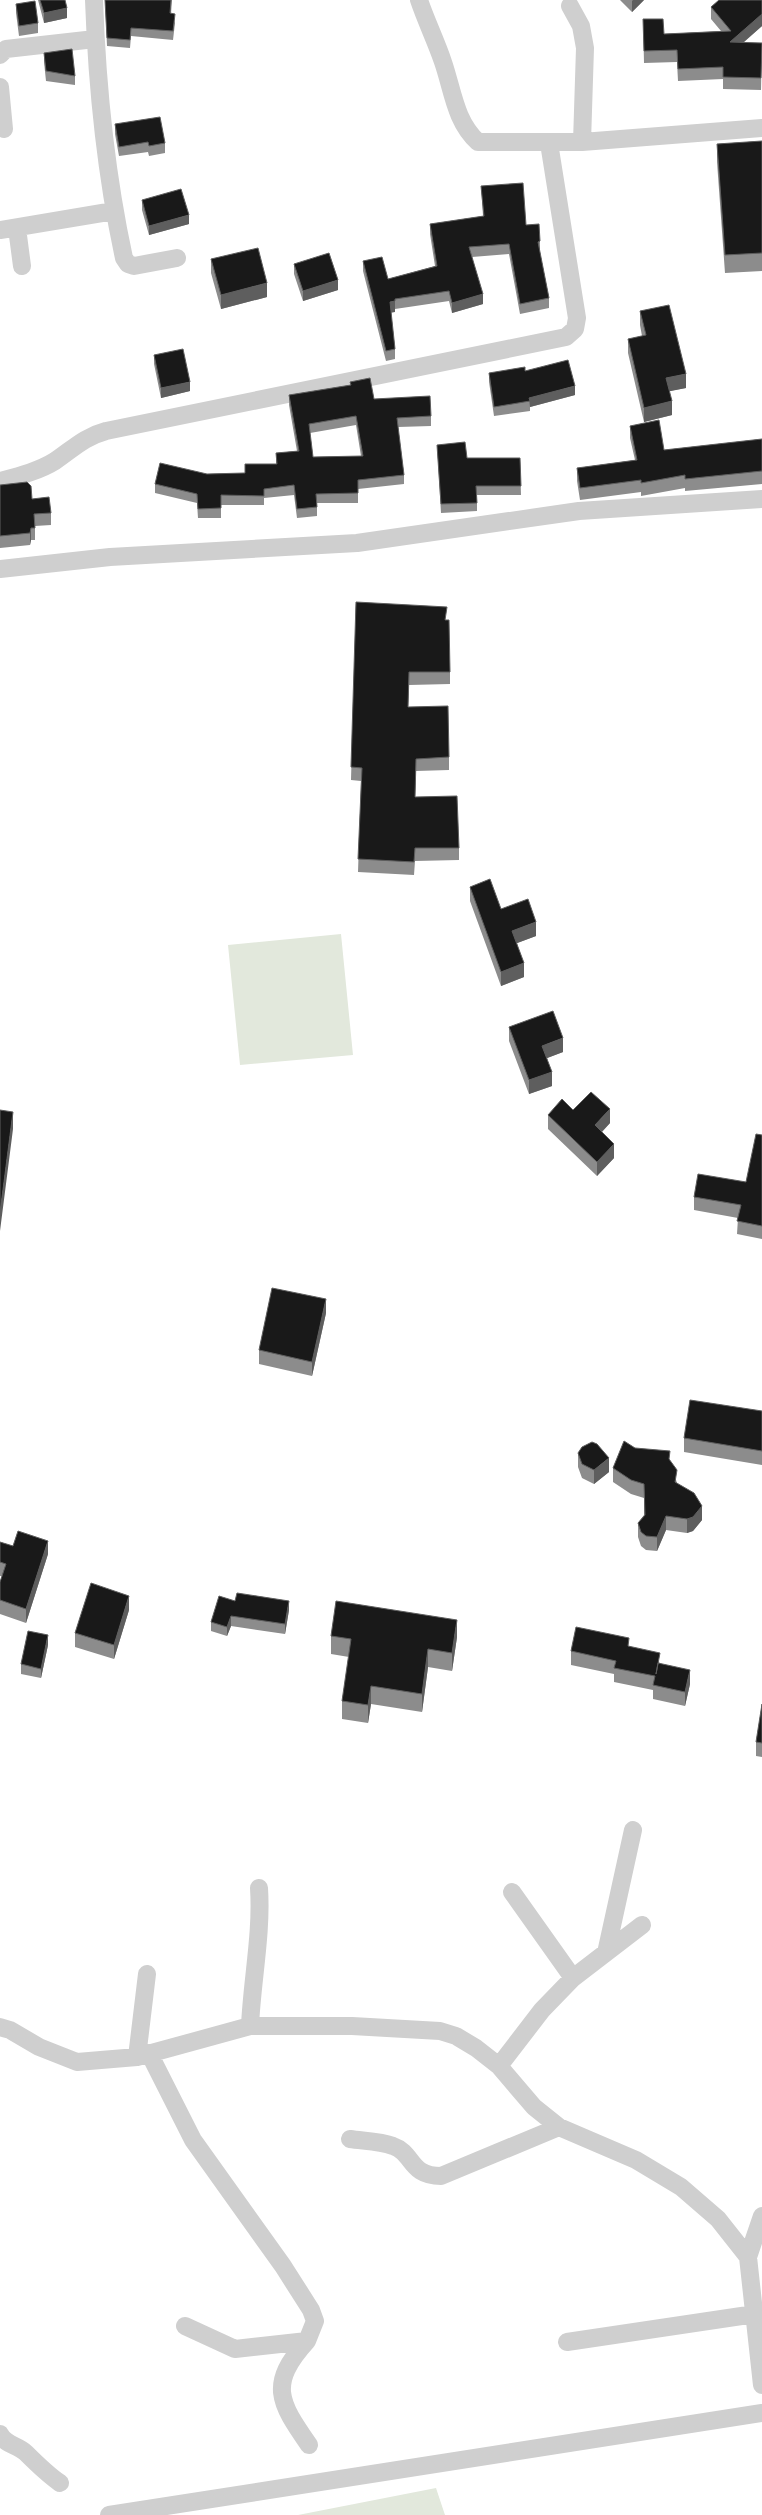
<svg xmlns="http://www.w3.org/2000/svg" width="762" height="2515" font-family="'Sofia Sans Condensed',sans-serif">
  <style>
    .green { fill: #e2e8dc }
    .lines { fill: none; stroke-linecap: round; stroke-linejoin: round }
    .street { stroke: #cfcfcf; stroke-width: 18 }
    .wall { fill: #8c8c8c; fill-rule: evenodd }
    .shaded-wall { fill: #5e5e5e }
    .building { fill: #191919; stroke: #5e5e5e; fill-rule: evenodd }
  </style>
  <rect width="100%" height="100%" fill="#fff"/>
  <path class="green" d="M 341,934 L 353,1055 L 240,1065 L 228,945 Z
    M 436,2488 L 445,2515 L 298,2515 Z"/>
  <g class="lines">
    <path class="street" d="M 94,0 C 97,85 106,175 124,258 L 128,264 L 134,266 L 177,258
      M 419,0 C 426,21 436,41 443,62 C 453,91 455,121 478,142 L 582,142 L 762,128
      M 570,6 L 581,26 L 585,48 L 582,142
      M 0,55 L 6,49 L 95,39
      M 0,87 L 4,129
      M 17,228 L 22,266
      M 0,230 L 114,211
      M 0,481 C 19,476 39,471 55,461 C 74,448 84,437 106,431 L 566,337 L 575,329 L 577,318 L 549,143
      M 0,569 L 110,557 L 357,543 L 579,511 L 762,499
      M 512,1892 L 573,1978
      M 606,1953 L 633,1830
      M 250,2026 C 252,1980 262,1934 259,1888
      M 0,2027 L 10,2030 L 39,2047 L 77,2062 L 137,2057 L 250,2026 L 352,2026 L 440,2031 L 456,2036 L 476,2048 L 499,2066 L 534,2107 L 559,2127 L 636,2160 L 681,2187 L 718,2219 L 748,2257
      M 149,2053 L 193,2140 L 283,2266 L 311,2310 L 315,2321 L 307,2341 L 235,2349 L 185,2326
      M 137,2057 L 147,1974
      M 499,2066 L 542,2010 L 573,1978 L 642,1925
      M 350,2139 C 363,2141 380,2141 393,2146 C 414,2153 409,2176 441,2176 L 559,2127
      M 762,2216 L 748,2257 L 762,2385
      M 307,2341 C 268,2384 279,2402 309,2445
      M 567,2342 L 755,2314
      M 0,2434 C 5,2445 18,2445 26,2453 C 37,2464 47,2474 60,2483
      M 109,2515 L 762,2413"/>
  </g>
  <path class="wall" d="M 38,0 L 65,0 L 67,18 L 44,23 Z
    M 105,0 L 172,0 L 171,14 L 175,23 L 173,40 L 131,36 L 130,48 L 107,46 Z
    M 620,0 L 644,0 L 632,12 Z
    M 762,0 L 762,26 L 743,43 L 762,43 L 761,90 L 723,89 L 723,79 L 678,81 L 677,62 L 644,63 L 643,19 L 664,34 L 721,31 L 711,19 L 711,7 Z
    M 16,4 L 38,23 L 38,33 L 19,36 L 16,13 Z
    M 44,53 L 75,76 L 75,85 L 46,81 L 44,62 Z
    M 115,124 L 165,143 L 165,153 L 149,156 L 148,152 L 119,156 L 115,134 Z
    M 762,141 L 762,271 L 725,273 L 717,162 L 717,144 Z
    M 481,186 L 526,225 L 540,241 L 540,252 L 549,298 L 549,308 L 520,314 L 509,254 L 472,257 L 483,304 L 452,313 L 449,301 L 395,309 L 395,312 L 391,312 L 395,349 L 395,359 L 386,361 L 363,271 L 363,261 L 388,279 L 435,266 L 430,234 L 430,224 L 483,216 Z
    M 142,200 L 189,224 L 149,235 L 142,210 Z
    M 211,259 L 267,297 L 221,309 L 211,273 Z
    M 294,264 L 338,290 L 303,301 L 294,274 Z
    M 640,311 L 686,388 L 669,391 L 672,415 L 644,422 L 628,353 L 628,339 L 642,336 L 640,325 Z
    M 154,355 L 190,391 L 161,398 L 154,364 Z
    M 525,371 L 575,395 L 530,407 L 530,411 L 494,416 L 489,382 L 489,373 Z
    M 350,382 L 374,399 L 431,416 L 431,426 L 398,427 L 404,475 L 404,484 L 358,489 L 358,503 L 317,503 L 317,516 L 297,518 L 294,495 L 264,498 L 264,505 L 221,505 L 221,518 L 198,518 L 197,503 L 155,493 L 155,484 L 207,474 L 245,473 L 276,464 L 276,453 L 297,451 L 289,405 L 289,395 L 350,385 ZM 356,425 L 361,456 L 313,457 L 310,433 Z
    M 630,426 L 664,450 L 762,439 L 762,484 L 685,491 L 685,488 L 641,496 L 641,492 L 580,500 L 577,481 L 577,468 L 635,460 L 630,438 Z
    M 437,445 L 467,458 L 520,458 L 521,495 L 477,495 L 477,511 L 441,513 Z
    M 0,485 L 32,499 L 51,513 L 51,525 L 35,526 L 35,540 L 31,540 L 30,545 L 0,548 Z
    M 356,602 L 446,620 L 450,672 L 450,684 L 409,685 L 408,707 L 449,757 L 449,770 L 416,771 L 415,797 L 459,848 L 459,860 L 415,861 L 414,875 L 358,872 L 361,781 L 351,780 Z
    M 470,887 L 501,909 L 536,936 L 517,943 L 524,977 L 501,986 L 470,901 Z
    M 509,1027 L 563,1052 L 547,1058 L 552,1086 L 529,1094 L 509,1041 Z
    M 573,1110 L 610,1123 L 602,1132 L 614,1158 L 597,1176 L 548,1129 L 548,1115 Z
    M 762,1135 L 762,1239 L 737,1234 L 738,1218 L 694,1210 L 694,1197 L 746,1182 Z
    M 326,1313 L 312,1376 L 259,1364 L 259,1350 Z
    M 762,1411 L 762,1465 L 684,1452 L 684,1438 Z
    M 635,1448 L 670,1461 L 677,1483 L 702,1520 L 693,1531 L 687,1533 L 666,1530 L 657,1551 L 646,1550 L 641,1546 L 638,1537 L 638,1523 L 644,1515 L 644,1498 L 631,1494 L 613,1482 L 613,1468 Z
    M 578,1453 L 609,1472 L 594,1484 L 582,1478 L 578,1467 Z
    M 0,1542 L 13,1546 L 48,1554 L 26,1623 L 0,1614 L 0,1582 L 2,1576 L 0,1576 Z
    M 235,1601 L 289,1610 L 285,1634 L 231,1626 L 227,1636 L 211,1631 L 211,1622 Z
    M 129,1610 L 114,1659 L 75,1647 L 75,1633 Z
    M 331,1636 L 457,1637 L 452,1671 L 428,1667 L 422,1712 L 371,1704 L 368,1723 L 342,1719 L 342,1701 L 349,1657 L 331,1654 Z
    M 48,1645 L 41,1678 L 21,1674 L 21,1664 Z
    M 629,1647 L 660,1663 L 690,1684 L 685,1706 L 653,1699 L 653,1690 L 614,1682 L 614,1674 L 571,1665 L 571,1651 Z
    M 762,1704 L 762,1757 L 756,1756 L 756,1742 Z"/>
  <path class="shaded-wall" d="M 633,0 L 644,0 L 632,12 L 632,1 Z
    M 67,8 L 67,18 L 44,23 L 44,13 Z
    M 762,14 L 762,26 L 730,54 L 730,42 Z
    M 189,215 L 189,224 L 149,235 L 149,226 Z
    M 338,280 L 338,290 L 303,301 L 303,291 Z
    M 267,283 L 267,297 L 221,309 L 221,295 Z
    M 483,294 L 483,304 L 452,313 L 452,303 Z
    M 395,301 L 395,312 L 390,313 L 390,302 Z
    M 686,374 L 686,388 L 666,392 L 666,378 Z
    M 190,382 L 190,391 L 161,398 L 161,388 Z
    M 575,386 L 575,395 L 530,407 L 529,398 Z
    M 672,401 L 672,415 L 644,422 L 644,408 Z
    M 31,528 L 31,540 L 30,545 L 30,533 Z
    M 536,922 L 536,936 L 512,945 L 512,931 Z
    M 524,963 L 524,977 L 501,986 L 501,972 Z
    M 563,1038 L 563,1052 L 542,1060 L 542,1046 Z
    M 552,1072 L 552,1086 L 529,1094 L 529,1080 Z
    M 610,1109 L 610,1123 L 595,1139 L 595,1125 Z
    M 13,1112 L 13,1129 L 0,1231 L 0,1213 Z
    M 614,1144 L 614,1158 L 597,1176 L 597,1162 Z
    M 326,1299 L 326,1313 L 312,1376 L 312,1362 Z
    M 609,1458 L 609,1472 L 594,1484 L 594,1470 Z
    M 702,1506 L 702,1520 L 693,1531 L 687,1533 L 687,1519 Z
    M 666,1516 L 666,1530 L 657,1551 L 657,1537 Z
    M 48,1541 L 48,1554 L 26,1623 L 26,1609 Z
    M 129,1596 L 129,1610 L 114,1659 L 114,1645 Z
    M 289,1601 L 289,1610 L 285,1634 L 285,1624 Z
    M 231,1616 L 231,1626 L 227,1636 L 227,1627 Z
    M 457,1620 L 457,1637 L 452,1671 L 452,1653 Z
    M 48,1635 L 48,1645 L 41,1678 L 41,1669 Z
    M 428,1649 L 428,1667 L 422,1712 L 422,1694 Z
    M 690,1670 L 690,1684 L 685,1706 L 685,1692 Z
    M 371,1686 L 371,1704 L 368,1723 L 368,1705 Z"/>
  <path class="building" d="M 40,0 L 65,0 L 67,8 L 44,13 Z
    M 105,0 L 171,0 L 170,13 L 175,14 L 173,31 L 131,28 L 130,40 L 107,38 Z
    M 719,0 L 762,0 L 762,14 L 730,42 L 762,43 L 761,78 L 723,77 L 723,67 L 678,69 L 677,50 L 644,51 L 643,19 L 663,19 L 664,34 L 731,31 L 711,7 Z
    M 35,1 L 38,23 L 19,26 L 16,4 Z
    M 72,49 L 75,76 L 46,71 L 44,53 Z
    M 160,117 L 165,143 L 149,146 L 148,142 L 119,147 L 115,124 Z
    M 762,141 L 762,253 L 725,255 L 717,144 Z
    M 523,183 L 526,225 L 539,224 L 540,241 L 538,242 L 549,298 L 520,304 L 509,244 L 469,247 L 483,294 L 452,303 L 449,291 L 395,299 L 395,301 L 390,302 L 395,349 L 386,351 L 363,261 L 382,257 L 388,279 L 437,266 L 430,224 L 484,216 L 481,186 Z
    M 181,189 L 189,215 L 149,226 L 142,200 Z
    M 258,248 L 267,283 L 221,295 L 211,259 Z
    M 329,253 L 338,280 L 303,291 L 294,264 Z
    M 669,305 L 686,374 L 666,378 L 672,401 L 644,408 L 628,339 L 646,335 L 640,311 Z
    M 183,349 L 190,382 L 161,388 L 154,355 Z
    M 568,360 L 575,386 L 529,398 L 530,401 L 494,407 L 489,373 L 525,367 L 525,371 Z
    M 370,378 L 374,399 L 430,396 L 431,416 L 397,418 L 404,475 L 358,480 L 358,493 L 316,494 L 317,507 L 297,509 L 294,485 L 264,489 L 264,496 L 221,495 L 221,508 L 198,509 L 197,494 L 155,484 L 160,463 L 207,474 L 245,473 L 245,464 L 277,464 L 276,453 L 299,451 L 289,395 L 351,385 L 350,382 ZM 356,416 L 363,456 L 313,457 L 309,424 Z
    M 659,420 L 664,450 L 762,439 L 762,471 L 685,479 L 685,475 L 641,483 L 641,480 L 580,488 L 577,468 L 637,460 L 630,426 Z
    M 465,442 L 467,458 L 520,458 L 521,486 L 476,486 L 477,503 L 441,504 L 437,445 Z
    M 27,482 L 31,486 L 32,499 L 49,497 L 51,513 L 34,514 L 35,528 L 31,528 L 30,533 L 0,536 L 0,485 Z
    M 356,602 L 447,607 L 445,620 L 449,620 L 450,672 L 409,672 L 408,707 L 448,706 L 449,757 L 416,759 L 415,797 L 457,796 L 459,848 L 415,848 L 414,862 L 358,859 L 362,768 L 351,767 Z
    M 490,879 L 501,909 L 528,899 L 536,922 L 512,931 L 524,963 L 501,972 L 470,887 Z
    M 553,1011 L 563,1038 L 542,1046 L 552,1072 L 529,1080 L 509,1027 Z
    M 591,1092 L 610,1109 L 595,1125 L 614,1144 L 597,1162 L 548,1115 L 562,1099 L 573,1110 Z
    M 0,1110 L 13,1112 L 0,1213 Z
    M 756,1134 L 762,1135 L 762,1226 L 737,1221 L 741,1205 L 694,1197 L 698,1174 L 746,1182 Z
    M 272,1288 L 326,1299 L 312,1362 L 259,1350 Z
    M 690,1400 L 762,1411 L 762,1451 L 684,1438 Z
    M 624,1441 L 635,1448 L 670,1451 L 669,1459 L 677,1470 L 675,1482 L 694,1493 L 702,1506 L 693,1517 L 687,1519 L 666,1516 L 657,1537 L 646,1536 L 641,1532 L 638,1523 L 645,1515 L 644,1484 L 631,1480 L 613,1468 Z
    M 592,1442 L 597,1444 L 609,1458 L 594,1470 L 582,1464 L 578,1453 L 582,1447 Z
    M 18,1531 L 48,1541 L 26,1609 L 0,1600 L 0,1582 L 6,1564 L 0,1562 L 0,1542 L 13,1546 Z
    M 91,1583 L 129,1596 L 114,1645 L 75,1633 Z
    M 237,1593 L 289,1601 L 285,1624 L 231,1616 L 227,1627 L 211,1622 L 219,1596 L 235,1601 Z
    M 336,1601 L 457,1620 L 452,1653 L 428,1649 L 422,1694 L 371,1686 L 368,1705 L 342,1701 L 351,1639 L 331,1636 Z
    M 576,1627 L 629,1638 L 628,1646 L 660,1653 L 656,1674 L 658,1663 L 690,1670 L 685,1692 L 653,1685 L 655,1676 L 614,1668 L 616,1661 L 571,1651 Z
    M 28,1631 L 48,1635 L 41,1669 L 21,1664 Z
    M 762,1704 L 762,1743 L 756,1742 Z"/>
</svg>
